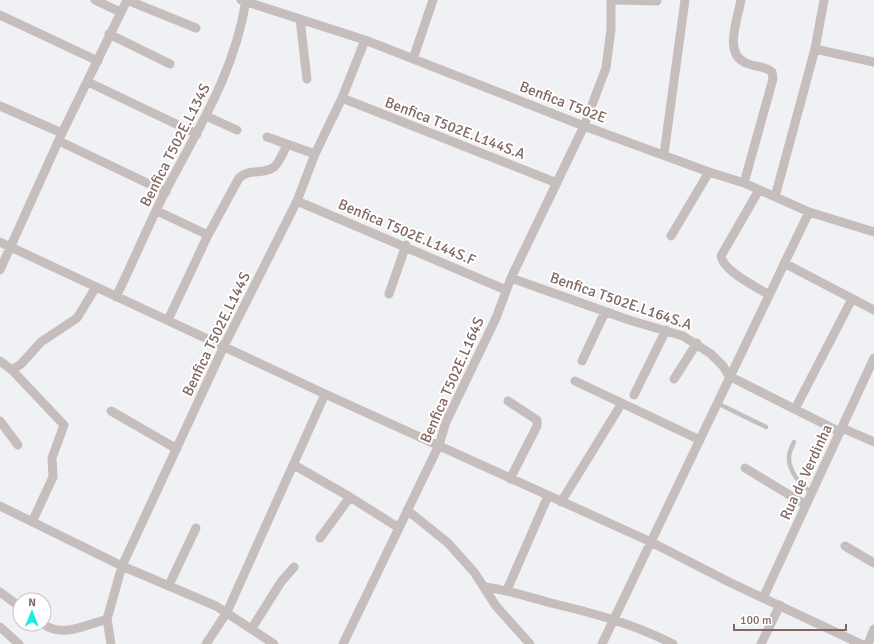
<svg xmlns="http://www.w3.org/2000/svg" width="874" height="644" font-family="Signika,sans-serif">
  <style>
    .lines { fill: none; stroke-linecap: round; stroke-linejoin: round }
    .service { stroke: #c5bebc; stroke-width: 4.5 }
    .minor { stroke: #c5bebc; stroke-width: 9 }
    .labels { text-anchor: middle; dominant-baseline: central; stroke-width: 4; stroke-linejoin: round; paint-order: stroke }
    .street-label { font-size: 15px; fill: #836862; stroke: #fff }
  </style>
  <rect width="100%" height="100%" fill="#f0f1f4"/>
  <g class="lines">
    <path class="service" d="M 717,403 L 766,427
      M 794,442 C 792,447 789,452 789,457 C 788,470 801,487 812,492"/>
    <path class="minor" d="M 95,0 L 120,12
      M 127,0 L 196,28
      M 241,0 L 365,40 L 584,126 L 709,172 L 744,183 L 809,212 L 874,232
      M 616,0 L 657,1
      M 741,0 C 738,18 723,54 746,63 C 755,67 765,66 772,72 L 773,79 L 744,183
      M 0,15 L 98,61
      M 300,19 L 307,79
      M 109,34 L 170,64
      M 815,49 L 874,62
      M 413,59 L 433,0
      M 88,82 L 197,134
      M 342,98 L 557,183
      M 0,106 L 62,133
      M 206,116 L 237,130
      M 267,137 L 315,154
      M 59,141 L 166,192
      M 664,154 L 685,0
      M 759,190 L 721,256 C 723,271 757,287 769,295
      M 775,197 L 815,49 L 824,0
      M 297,201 L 506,290
      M 157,211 L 208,235
      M 671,236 L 709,172
      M 0,242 L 325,394 L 651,542 L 729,582 L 861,644
      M 784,263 L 874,310
      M 0,270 L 62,133 L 127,0
      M 511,278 L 629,320 L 683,336 L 711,354 L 723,366 L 729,376 L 840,432
      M 389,294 L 406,245
      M 116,297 C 133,262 148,226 165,192 C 198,129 235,72 246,0
      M 168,320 L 208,235 L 239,178 C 249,168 264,175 274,167 C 280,162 283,152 287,145
      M 0,361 L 12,370 L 64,425 L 52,458 L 53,477 L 32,522
      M 582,361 L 605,312
      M 12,370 L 21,364 L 41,342 L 77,318 L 96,287
      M 674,379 L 697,343
      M 575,381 L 700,440
      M 634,395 L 666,330
      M 508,401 L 537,420 L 537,426 L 510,479
      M 795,409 L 852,299
      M 111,411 L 177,449
      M 0,421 L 18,445
      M 842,428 L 874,442
      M 294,465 L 350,497 L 320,538
      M 745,468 L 806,505
      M 350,497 L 399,528
      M 561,502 L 622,403
      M 0,506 L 122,566 L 216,606 L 274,644
      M 407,510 L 448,543 L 474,572 L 496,606 L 530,644
      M 845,546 L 874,563
      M 169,585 L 196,528
      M 485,587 C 508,590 528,597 551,603 C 593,613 634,624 673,644
      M 507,590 L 548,496
      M 0,592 L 20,607
      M 763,598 L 874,358
      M 43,624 C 62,638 87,625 107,619
      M 0,627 L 19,644
      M 252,628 L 281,582 L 294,567
      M 111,644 L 107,619 L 122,566 L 224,346 L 297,201 L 315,154 L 342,98 L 365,40
      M 206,644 L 227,612 L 325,394
      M 343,644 L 439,445 L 446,422 L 496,318 L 511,278 L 584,126 L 606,68 L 611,29 L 611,0
      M 602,644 L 809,212
      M 761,644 L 780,605
      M 868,644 L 874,629"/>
  </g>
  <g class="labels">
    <g class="street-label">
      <text transform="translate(563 102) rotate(21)">Benfica T502E</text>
      <text transform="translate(455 128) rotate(21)">Benfica T502E.L144S.A</text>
      <text transform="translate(175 145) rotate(-63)">Benfica T502E.L134S</text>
      <text transform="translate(407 232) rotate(23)">Benfica T502E.L144S.F</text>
      <text transform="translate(621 301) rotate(19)">Benfica T502E.L164S.A</text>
      <text transform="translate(216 334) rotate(-64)">Benfica T502E.L144S</text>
      <text transform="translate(452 380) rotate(-66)">Benfica T502E.L164S</text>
      <text transform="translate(806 472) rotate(-65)">Rua de Verdinha</text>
    </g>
  </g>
  <g transform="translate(32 612) rotate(1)"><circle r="19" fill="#ffffff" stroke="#cdc3c0"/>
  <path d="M0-3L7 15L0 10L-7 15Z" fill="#19ebe6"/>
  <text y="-6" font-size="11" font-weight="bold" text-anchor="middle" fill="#836862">N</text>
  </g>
  <path d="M734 624v6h112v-6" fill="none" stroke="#836862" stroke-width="2"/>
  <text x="740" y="624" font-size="12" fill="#836862" stroke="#ffffff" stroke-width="3" paint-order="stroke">100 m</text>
</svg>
